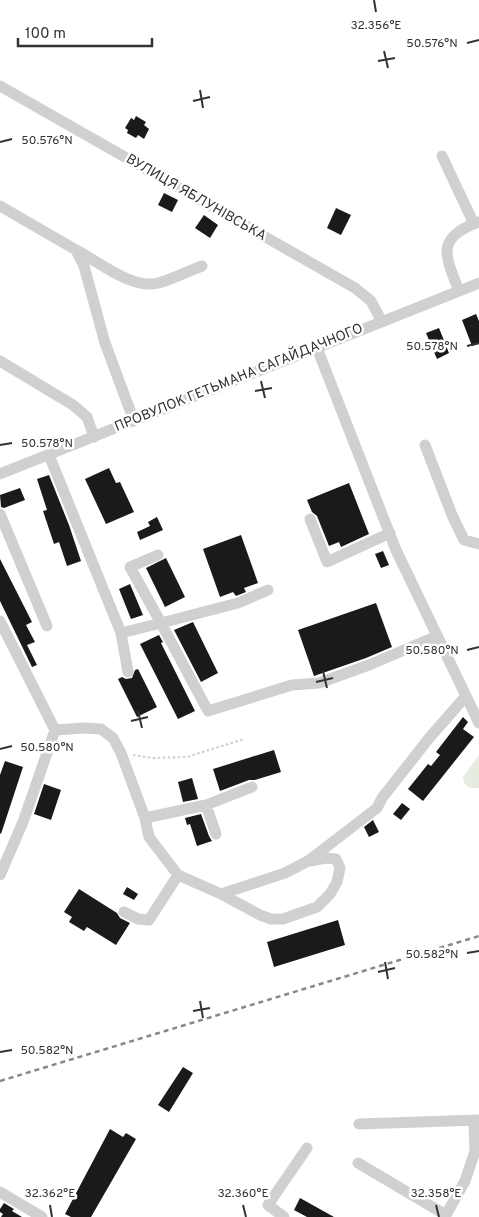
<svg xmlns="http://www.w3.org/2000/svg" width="479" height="1217" font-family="Overpass,sans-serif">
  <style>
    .green { fill: #e6ecdf }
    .building { fill: #1a1a1a }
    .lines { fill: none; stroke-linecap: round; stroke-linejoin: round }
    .path { stroke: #cdcdcd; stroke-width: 2; stroke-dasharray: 2.5 2.5; stroke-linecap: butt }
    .minor { stroke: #d0d0d0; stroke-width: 11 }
    .rail { stroke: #888; stroke-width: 2.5; stroke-dasharray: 5 4; stroke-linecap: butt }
    .ticks { fill: none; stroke: #333; stroke-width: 2 }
    .labels { text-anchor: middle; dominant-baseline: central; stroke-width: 5; stroke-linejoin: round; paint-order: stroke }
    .street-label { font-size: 14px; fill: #333; stroke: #fff }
    .ticks-label { font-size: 12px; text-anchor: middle; fill: #333; stroke: #fff; stroke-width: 5; stroke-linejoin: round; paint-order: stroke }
  </style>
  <rect width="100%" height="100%" fill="#fff"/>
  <path class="green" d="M 479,755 L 479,788 C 470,789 463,786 463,777 Z"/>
  <path class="building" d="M 136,116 L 146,122 L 144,125 L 149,129 L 144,139 L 138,135 L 136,138 L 127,133 L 128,130 L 125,128 L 131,118 L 134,120 Z
    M 164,193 L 178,200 L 172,212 L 158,205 Z
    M 336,208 L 351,215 L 341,235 L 327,228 Z
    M 204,215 L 218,225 L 210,238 L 195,228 Z
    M 476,314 L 479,321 L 479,344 L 472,346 L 462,320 Z
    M 439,328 L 449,353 L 437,359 L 426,333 Z
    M 109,468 L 116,483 L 120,482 L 134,512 L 106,524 L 85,479 Z
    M 49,475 L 69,525 L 81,561 L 67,566 L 59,542 L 54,544 L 43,511 L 47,510 L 37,479 Z
    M 349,483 L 369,534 L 341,547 L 339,542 L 329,546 L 317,516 L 312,512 L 307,500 Z
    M 20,488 L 25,500 L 4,508 L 1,507 L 0,495 Z
    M 157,517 L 163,530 L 140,540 L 137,532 L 150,526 L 148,522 Z
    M 241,535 L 258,583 L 244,588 L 246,592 L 236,596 L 233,592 L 220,597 L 203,549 Z
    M 383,551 L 389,565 L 381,568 L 375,554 Z
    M 166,558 L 185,597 L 165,607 L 146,568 Z
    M 0,559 L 32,622 L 26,625 L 35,642 L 27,645 L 37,665 L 32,667 L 0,601 Z
    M 130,584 L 143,615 L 131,619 L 119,589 Z
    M 376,603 L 392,647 L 366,658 L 314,676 L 298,630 Z
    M 193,622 L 218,673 L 201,682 L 174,630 Z
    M 159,635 L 163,642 L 161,643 L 195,711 L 178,719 L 140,644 Z
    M 138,669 L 157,707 L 137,717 L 118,679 L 122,677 L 126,679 L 132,678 L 135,670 Z
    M 463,717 L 468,722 L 463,729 L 474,737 L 423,801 L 408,789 L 428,764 L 431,766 L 440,755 L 436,752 Z
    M 274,750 L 281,772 L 255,780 L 249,780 L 220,791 L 213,769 Z
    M 5,761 L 23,767 L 1,834 L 0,833 L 0,775 Z
    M 192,778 L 198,799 L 183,802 L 178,782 Z
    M 44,784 L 61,790 L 51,820 L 34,814 Z
    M 402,803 L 410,809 L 401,820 L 393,814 Z
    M 201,814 L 209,836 L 212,841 L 197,846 L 190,824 L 187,825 L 185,818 Z
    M 373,820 L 379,832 L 369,837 L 364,827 Z
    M 127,887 L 138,894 L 134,900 L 123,894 Z
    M 79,889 L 117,913 L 120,918 L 130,923 L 116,945 L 87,927 L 84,931 L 69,922 L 72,917 L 64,912 Z
    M 338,920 L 345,945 L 274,967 L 267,942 Z
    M 183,1067 L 193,1073 L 169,1112 L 158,1105 Z
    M 110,1129 L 123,1137 L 126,1133 L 136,1139 L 91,1217 L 71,1217 L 65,1214 Z
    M 300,1198 L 334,1217 L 307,1217 L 294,1210 Z
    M 4,1203 L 14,1209 L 12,1211 L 22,1217 L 1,1217 L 3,1214 L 0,1212 L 0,1209 Z"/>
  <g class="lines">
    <path class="path" d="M 133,755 L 152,758 L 187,757 L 244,739"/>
    <path class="minor" d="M 0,86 L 355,288 L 371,301 L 381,320
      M 442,156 L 474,224
      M 0,206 L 76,250 L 84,266 L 105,343 L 134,421
      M 76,250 C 98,261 132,290 158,283 C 173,279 188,271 202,266
      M 459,291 C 445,255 435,238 479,222
      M 317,348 L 396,550 L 479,723
      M 0,361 L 73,405 L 87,417 L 94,437
      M 425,445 L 452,515 L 464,540 L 479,544
      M 49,455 L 121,633 L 128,672
      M 0,474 L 479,283
      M 0,514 L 47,626
      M 310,519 L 327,562 L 390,533
      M 158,555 L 130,567 L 161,623 L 238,603 L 268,590
      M 0,621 L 55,730 L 23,822 L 0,875
      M 121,633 L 161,623 L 208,711 L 292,685 L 319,683 L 369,665 L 437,636
      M 55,730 L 84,728 L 101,729 L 113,738 L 121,753 L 145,818 L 149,837 L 178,875 L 221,894 L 285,873 L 308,861 L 377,808 L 382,798 L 430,737 L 466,696
      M 206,805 L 216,834
      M 145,818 L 206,805 L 252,787
      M 221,894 L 260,915 L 271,919 L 283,919 L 317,907 L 330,894 L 337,882 L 340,868 L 336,859 L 326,858 L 310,861
      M 124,912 L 138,919 L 149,920 L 178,875
      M 359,1124 L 479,1120
      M 358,1163 L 446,1215 L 465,1181 L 475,1151 L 474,1121
      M 0,1192 L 42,1217
      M 284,1217 L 268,1205 L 307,1148"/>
    <path class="rail" d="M 0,1081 L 479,936"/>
  </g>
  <path class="ticks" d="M 374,0 L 376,12M 467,43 L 479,40M 384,51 L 388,68M 378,61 L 395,58M 200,90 L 203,108M 193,101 L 210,97M 0,142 L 12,139M 467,346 L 479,343M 261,381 L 265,398M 255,391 L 272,388M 0,445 L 12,443M 467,650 L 479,647M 323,671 L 327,688M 316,682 L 333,678M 138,711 L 142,728M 131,721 L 148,717M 0,749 L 12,746M 467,953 L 479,951M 385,962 L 388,979M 378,972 L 395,968M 200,1001 L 203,1018M 193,1011 L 210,1008M 0,1052 L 12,1050M 50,1205 L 52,1217M 243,1205 L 246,1217M 436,1205 L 439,1217"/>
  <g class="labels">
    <g class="street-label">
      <text transform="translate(196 198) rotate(30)">ВУЛИЦЯ ЯБЛУНІВСЬКА</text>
      <text transform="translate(239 378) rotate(-22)">ПРОВУЛОК ГЕТЬМАНА САГАЙДАЧНОГО</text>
    </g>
  </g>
  <g class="ticks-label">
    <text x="376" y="29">32.356°E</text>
    <text x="432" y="47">50.576°N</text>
    <text x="47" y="144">50.576°N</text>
    <text x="432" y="350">50.578°N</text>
    <text x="47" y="447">50.578°N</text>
    <text x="432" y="654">50.580°N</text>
    <text x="47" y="751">50.580°N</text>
    <text x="432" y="958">50.582°N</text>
    <text x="47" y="1054">50.582°N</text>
    <text x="50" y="1197">32.362°E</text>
    <text x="243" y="1197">32.360°E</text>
    <text x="436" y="1197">32.358°E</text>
  </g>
  <path d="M18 38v8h134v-8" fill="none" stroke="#333333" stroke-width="2.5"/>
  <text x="25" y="38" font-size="15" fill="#333333" stroke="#ffffff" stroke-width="4" paint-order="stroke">100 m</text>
</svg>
